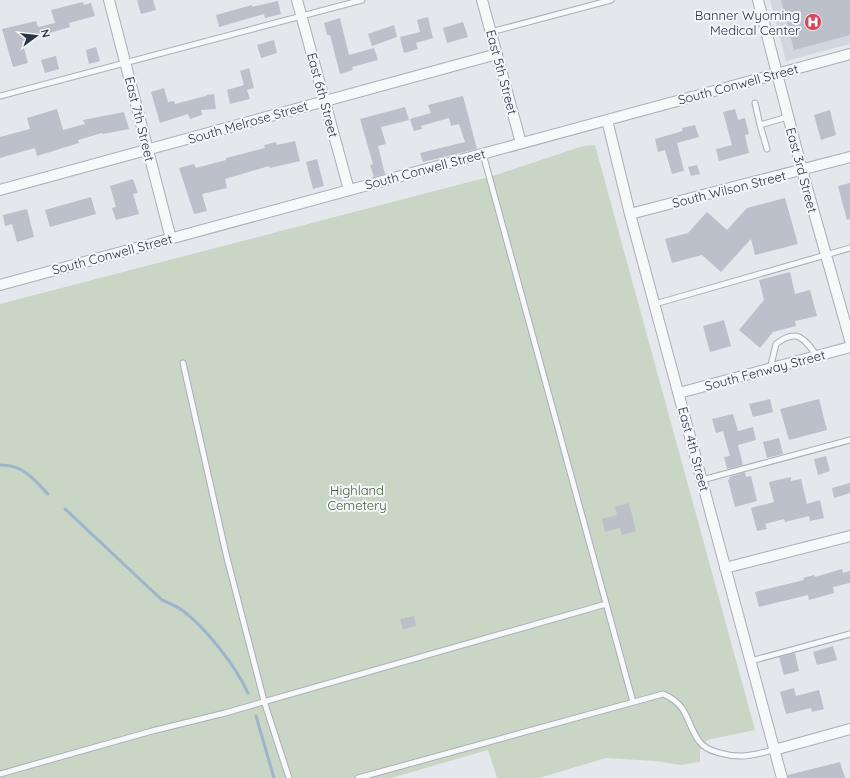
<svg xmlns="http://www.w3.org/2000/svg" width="850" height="778" font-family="Quicksand,sans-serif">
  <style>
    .built { fill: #d2d6de }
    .green { fill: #c9d6c5 }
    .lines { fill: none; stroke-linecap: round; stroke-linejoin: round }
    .stream { stroke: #9fb4cc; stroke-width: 3 }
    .building { fill: #bbc0ca }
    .lane-casing { stroke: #a9aeb7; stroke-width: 7 }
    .street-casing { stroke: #a9aeb7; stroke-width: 12 }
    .lane { stroke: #f7f8fa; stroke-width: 5 }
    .street { stroke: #f7f8fa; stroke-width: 10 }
    .labels { text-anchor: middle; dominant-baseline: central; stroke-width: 4; stroke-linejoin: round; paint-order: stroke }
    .poi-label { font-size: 13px; fill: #2b3445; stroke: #f4f6f9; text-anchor: end }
    .street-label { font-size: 13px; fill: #2b3445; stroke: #f4f6f9 }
    .park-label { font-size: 13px; fill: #3f6138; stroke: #f4f6f9 }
  </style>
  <rect width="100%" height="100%" fill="#e4e7ec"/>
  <path class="built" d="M 770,0 L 850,0 L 850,44 L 786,61 Z"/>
  <path class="green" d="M 595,145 L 755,730 L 707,740 L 700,750 L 700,762 L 681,765 L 655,761 L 606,758 L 539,778 L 497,778 L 488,750 L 391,778 L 0,778 L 0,304 L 496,175 L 583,146 Z"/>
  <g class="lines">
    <path class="stream" d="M 0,465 C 24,465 32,478 48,494
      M 65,509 L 162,600 C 169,603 176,606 182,610 C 206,628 235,665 248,693
      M 256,716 L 274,778"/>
  </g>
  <path class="building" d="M 137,0 L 153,0 L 156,10 L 141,14 Z
    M 781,0 L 850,0 L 850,35 L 794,50 Z
    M 278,1 L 281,14 L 265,18 L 264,14 L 219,27 L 216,15 L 252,5 L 252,7 Z
    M 83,2 L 84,5 L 91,3 L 95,16 L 69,23 L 70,27 L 22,41 L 28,63 L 13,67 L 2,29 L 36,21 L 38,27 L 55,23 L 51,10 Z
    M 428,17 L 433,38 L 416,43 L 418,49 L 404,53 L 400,37 L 420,32 L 417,20 Z
    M 340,18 L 349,55 L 374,48 L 378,60 L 352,67 L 353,70 L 340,74 L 330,35 L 327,35 L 324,23 Z
    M 463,22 L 468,37 L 447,43 L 443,28 Z
    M 394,25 L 397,37 L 372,46 L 368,34 Z
    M 274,40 L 277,53 L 261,58 L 257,45 Z
    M 96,47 L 100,61 L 89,64 L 86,50 Z
    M 56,56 L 59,69 L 45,73 L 41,60 Z
    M 249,68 L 254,88 L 247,90 L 250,99 L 230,104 L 227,90 L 244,85 L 240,71 Z
    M 164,88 L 168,102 L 174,101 L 175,104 L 206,96 L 206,95 L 214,94 L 216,109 L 201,110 L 202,115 L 190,119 L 188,114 L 160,123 L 151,92 Z
    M 463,96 L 477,149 L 423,162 L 420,153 L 465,142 L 459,124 L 451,126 L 449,118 L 421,126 L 422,129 L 414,131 L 410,119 L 431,113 L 428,105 Z
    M 405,107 L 409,120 L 381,127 L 386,144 L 378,146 L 385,174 L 374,177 L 370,165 L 373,164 L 360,119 Z
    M 57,109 L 63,130 L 85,124 L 83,120 L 124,112 L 129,129 L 103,134 L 102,133 L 78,140 L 79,143 L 37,156 L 35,148 L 0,158 L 0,137 L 30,129 L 27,118 Z
    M 735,109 L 738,120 L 745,118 L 749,134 L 745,135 L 749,153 L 719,161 L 716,149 L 732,145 L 723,112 Z
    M 830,110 L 836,135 L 821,140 L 814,115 Z
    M 695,125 L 699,137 L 677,143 L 684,171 L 672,174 L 665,150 L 658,152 L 655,139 L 683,131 L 682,128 Z
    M 295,141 L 300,161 L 270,168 L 269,166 L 225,179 L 227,188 L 202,194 L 207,211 L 194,214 L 179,168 L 194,164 L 196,168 L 226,160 L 226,158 L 265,148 L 264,145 L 276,142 L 277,145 Z
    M 317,159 L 324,186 L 313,189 L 306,162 Z
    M 697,165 L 700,174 L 691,176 L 688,167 Z
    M 133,179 L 138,193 L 133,194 L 139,214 L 116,220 L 112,208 L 116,207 L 110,186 Z
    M 850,183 L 850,219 L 847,220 L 838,186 Z
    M 91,197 L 96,214 L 50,227 L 45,210 Z
    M 785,198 L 798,244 L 755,255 L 751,239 L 721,272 L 702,255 L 672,263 L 665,239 L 688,233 L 707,212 L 727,230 L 747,208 Z
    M 27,209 L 34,237 L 17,242 L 12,224 L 5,226 L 3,215 Z
    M 790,272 L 795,294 L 810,290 L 817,316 L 795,321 L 796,326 L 773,332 L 760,348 L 739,330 L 764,300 L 759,280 Z
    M 724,320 L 731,346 L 710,352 L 703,326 Z
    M 770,399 L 773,412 L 753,417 L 749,404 Z
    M 819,399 L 827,430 L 789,440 L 780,409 Z
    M 733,414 L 738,431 L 753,427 L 756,440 L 738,445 L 743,465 L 727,469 L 724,457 L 730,456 L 723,431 L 716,433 L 712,419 Z
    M 779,438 L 783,454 L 767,458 L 763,442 Z
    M 826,456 L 830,471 L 818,475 L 814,459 Z
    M 745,472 L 746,477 L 751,476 L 757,501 L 735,507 L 728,480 L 730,479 L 729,477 Z
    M 791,477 L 791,481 L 801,479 L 807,504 L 820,500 L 824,518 L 810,521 L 809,516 L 785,522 L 784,519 L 765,524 L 767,529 L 757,531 L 751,508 L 774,502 L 769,482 Z
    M 850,483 L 850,493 L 834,498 L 832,488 Z
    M 629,503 L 636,531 L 622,535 L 620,528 L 605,532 L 602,519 L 617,515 L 615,507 Z
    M 842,569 L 843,573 L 850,571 L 850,583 L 833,587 L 834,593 L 809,600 L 808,595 L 759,607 L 755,592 L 804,580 L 803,578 L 814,575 L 815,577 Z
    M 414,616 L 416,626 L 403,629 L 400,619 Z
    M 833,646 L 837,660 L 817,665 L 813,652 Z
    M 795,653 L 799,671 L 784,675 L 779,657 Z
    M 794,688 L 796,696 L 819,690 L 824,709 L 812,712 L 811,708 L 786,714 L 780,692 Z
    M 840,762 L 845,778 L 788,778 L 788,775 Z"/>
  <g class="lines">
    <defs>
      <path id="lane" d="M 491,32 L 611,0
        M 0,96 L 362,0
        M 755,103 L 760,125 L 788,117
        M 760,125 L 767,149
        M 483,154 L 633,702
        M 655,304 L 850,248
        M 183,363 L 226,554 L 264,701 L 289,778
        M 770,369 L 776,344 C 797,328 804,338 817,356
        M 702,480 L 850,440
        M 751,661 L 850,634
        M 0,774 L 152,731 L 225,713 L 606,604
        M 358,778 L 663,694 C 689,705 685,721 699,741 C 706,752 729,756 741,756 C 752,756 764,752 774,750"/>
      <path id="street" d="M 109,0 L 171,239
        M 297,0 L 349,190
        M 482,0 L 521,143
        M 758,0 L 802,170 L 850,340
        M 607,120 L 630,214 L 782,778
        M 0,190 L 497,54
        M 630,214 L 850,157
        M 0,285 L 850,54
        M 679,393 L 850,347
        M 725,568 L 850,536
        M 774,750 L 850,729"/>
    </defs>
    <use href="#lane" class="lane-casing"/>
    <use href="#street" class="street-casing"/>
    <use href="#lane" class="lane"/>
    <use href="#street" class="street"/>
  </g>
  <defs>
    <symbol id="hospital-disc" viewBox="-11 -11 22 22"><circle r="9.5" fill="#d1495b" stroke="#f4f6f9"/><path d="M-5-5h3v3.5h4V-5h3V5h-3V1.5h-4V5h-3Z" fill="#fff"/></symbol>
  </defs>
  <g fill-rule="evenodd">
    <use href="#hospital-disc" x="803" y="12" width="20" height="20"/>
  </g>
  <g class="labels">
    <g class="poi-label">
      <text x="800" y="15">Banner Wyoming<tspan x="800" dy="15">Medical Center</tspan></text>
    </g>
    <g class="street-label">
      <text transform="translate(502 72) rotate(75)">East 5th Street</text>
      <text transform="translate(738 84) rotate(-15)">South Conwell Street</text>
      <text transform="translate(323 95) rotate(75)">East 6th Street</text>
      <text transform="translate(140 119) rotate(76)">East 7th Street</text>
      <text transform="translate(248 122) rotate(-16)">South Melrose Street</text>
      <text transform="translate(425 169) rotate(-15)">South Conwell Street</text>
      <text transform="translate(802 170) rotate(75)">East 3rd Street</text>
      <text transform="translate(729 189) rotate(-14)">South Wilson Street</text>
      <text transform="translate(112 254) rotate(-15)">South Conwell Street</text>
      <text transform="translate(765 370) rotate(-15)">South Fenway Street</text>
      <text transform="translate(694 449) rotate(75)">East 4th Street</text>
    </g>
    <g class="park-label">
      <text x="357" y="490">Highland<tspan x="357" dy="15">Cemetery</tspan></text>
    </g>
  </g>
  <g transform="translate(36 36) rotate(75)" stroke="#f4f6f9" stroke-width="3" paint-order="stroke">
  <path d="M0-3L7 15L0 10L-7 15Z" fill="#2b3445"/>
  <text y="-6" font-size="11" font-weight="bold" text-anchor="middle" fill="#2b3445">N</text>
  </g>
</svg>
